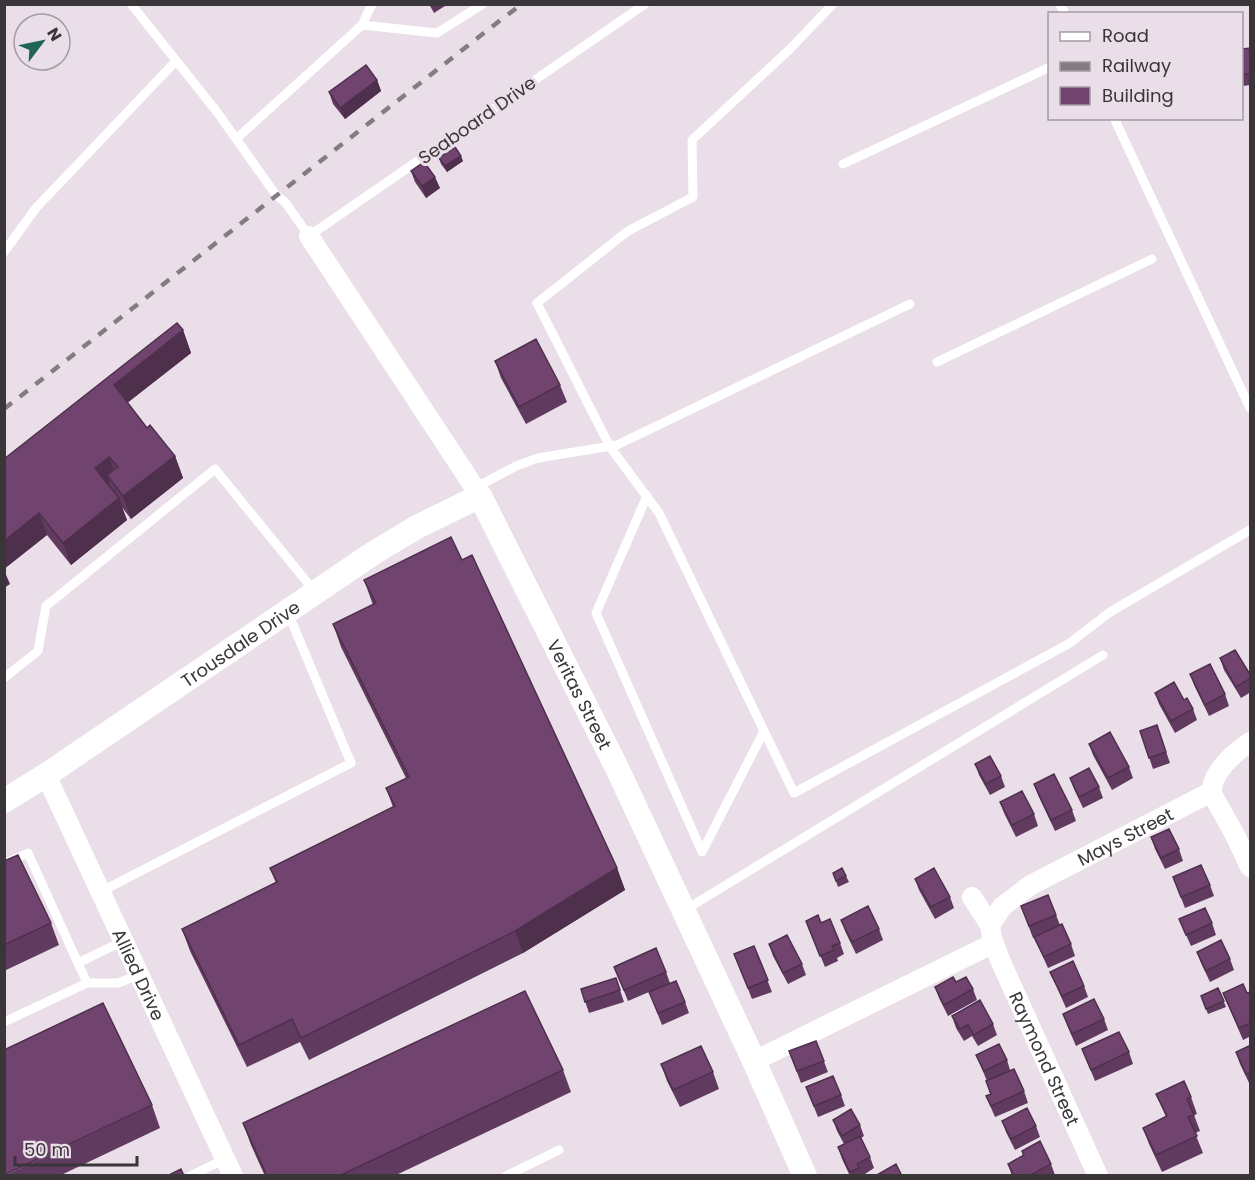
<svg xmlns="http://www.w3.org/2000/svg" width="1255" height="1180" font-family="Poppins,sans-serif">
  <style>
    .lines { fill: none; stroke-linecap: round; stroke-linejoin: round }
    .service { stroke: #fff; stroke-width: 9 }
    .minor { stroke: #fff; stroke-width: 20 }
    .tertiary { stroke: #fff; stroke-width: 24 }
    .rail { stroke: #847c83; stroke-width: 4.5; stroke-dasharray: 10 10; stroke-linecap: butt }
    .wall { fill: #603a5f }
    .shaded-wall { fill: #4e304d }
    .building { fill: #70446e; stroke: #4e304d; stroke-width: 1.5 }
    .labels { text-anchor: middle; dominant-baseline: central; stroke-width: 6; stroke-linejoin: round; paint-order: stroke }
    .street-label { font-size: 18px; fill: #3a3539; stroke: #eadee9 }
  </style>
  <rect width="100%" height="100%" fill="#eadee9"/>
  <g class="lines">
    <path class="service" d="M 131,4 L 217,112 L 276,195 L 285,202 L 309,236 L 645,4
      M 833,4 L 789,50 L 692,140 L 693,197 L 628,231 L 537,303 L 610,447 L 659,513 L 794,793 L 1070,643 L 1110,612 L 1250,530
      M 1060,4 L 1065,14
      M 362,25 L 437,33 L 483,4
      M 1114,118 L 1250,408
      M 236,139 L 362,25 L 372,4
      M 843,164 L 1050,67
      M 4,252 L 36,208 L 176,61
      M 937,362 L 1152,259
      M 475,488 L 516,466 L 538,458 L 617,445 L 910,304
      M 647,496 L 596,613 L 702,852 L 764,731
      M 4,678 L 38,651 L 46,606 L 215,469 L 315,592
      M 4,864 L 28,853 L 87,983
      M 100,892 L 351,763 L 288,613
      M 685,910 L 1103,655
      M 78,963 L 123,941
      M 4,1022 L 87,983 L 118,983 L 139,975
      M 190,1176 L 225,1159
      M 506,1176 L 559,1150"/>
    <g class="minor">
      <path d="M 309,236 L 480,496"/>
      <path id="s1" d="M 46,775 L 233,1176"/>
      <path d="M 1211,792 L 1235,835 L 1250,867"/>
      <path d="M 1211,792 C 1214,770 1232,754 1250,742"/>
      <path id="s2" d="M 972,897 L 990,925 L 992,938 L 1000,960 L 1098,1176"/>
      <path id="s3" d="M 990,925 L 1002,907 L 1029,886 L 1211,792"/>
      <path d="M 754,1061 L 994,943"/>
    </g>
    <path class="tertiary" id="s4" d="M 4,801 L 46,775 L 375,552 L 417,527 L 480,496 L 616,766 L 754,1061 L 805,1176"/>
    <path class="rail" d="M 4,409 L 498,22 L 522,4"/>
  </g>
  <path class="wall" d="M 429,4 L 448,4 L 434,13 Z
    M 1251,48 L 1251,85 L 1242,86 L 1242,49 Z
    M 377,80 L 381,91 L 345,119 L 333,104 L 329,92 Z
    M 439,158 L 463,161 L 447,172 L 441,164 Z
    M 411,171 L 440,188 L 426,198 L 415,182 Z
    M 183,330 L 191,353 L 127,403 L 147,428 L 175,456 L 183,478 L 131,519 L 121,506 L 127,520 L 71,565 L 47,535 L 4,569 L 4,459 Z
    M 495,361 L 560,385 L 567,402 L 526,424 L 501,378 Z
    M 364,580 L 617,868 L 625,890 L 523,953 L 309,1060 L 300,1042 L 247,1067 L 190,951 L 182,929 L 276,883 L 270,868 L 393,807 L 386,788 L 406,778 L 341,647 L 333,624 L 373,605 Z
    M 1220,658 L 1251,676 L 1251,692 L 1241,698 L 1224,670 Z
    M 1190,674 L 1225,694 L 1229,706 L 1209,716 L 1194,685 Z
    M 1155,693 L 1184,700 L 1193,709 L 1197,720 L 1175,733 L 1159,704 Z
    M 1157,725 L 1170,763 L 1153,769 L 1140,731 Z
    M 1089,744 L 1129,767 L 1133,778 L 1112,790 L 1093,755 Z
    M 975,764 L 1001,776 L 1005,787 L 990,795 L 979,775 Z
    M 1070,778 L 1099,787 L 1103,798 L 1083,808 L 1074,789 Z
    M 1034,784 L 1072,810 L 1076,821 L 1055,831 L 1038,795 Z
    M 1000,802 L 1034,814 L 1038,826 L 1016,837 L 1004,813 Z
    M 1151,837 L 1179,849 L 1183,861 L 1165,869 L 1155,849 Z
    M 4,861 L 51,923 L 59,945 L 4,971 Z
    M 833,873 L 846,876 L 849,882 L 838,887 Z
    M 1173,877 L 1210,885 L 1214,896 L 1185,908 Z
    M 915,879 L 950,897 L 954,908 L 935,919 L 919,890 Z
    M 1021,906 L 1056,915 L 1060,925 L 1071,944 L 1075,956 L 1048,968 L 1034,937 L 1033,938 Z
    M 1179,919 L 1212,923 L 1216,935 L 1191,946 Z
    M 841,920 L 879,929 L 883,940 L 856,954 L 845,931 Z
    M 806,921 L 821,923 L 840,943 L 844,954 L 837,958 L 838,961 L 825,967 Z
    M 769,944 L 802,964 L 806,975 L 788,984 L 773,956 Z
    M 754,946 L 772,992 L 752,999 L 734,954 Z
    M 1197,952 L 1230,959 L 1234,970 L 1210,982 L 1201,963 Z
    M 614,967 L 666,972 L 670,983 L 685,1002 L 689,1013 L 662,1025 L 649,992 L 628,1001 Z
    M 1050,972 L 1084,986 L 1088,997 L 1066,1008 Z
    M 616,978 L 624,1002 L 589,1013 L 581,989 Z
    M 956,982 L 973,989 L 977,1000 L 948,1016 L 939,998 L 935,987 Z
    M 1218,988 L 1226,1007 L 1208,1014 L 1203,1002 Z
    M 1251,992 L 1251,1036 L 1243,1040 L 1223,993 L 1247,993 Z
    M 1063,1014 L 1104,1019 L 1108,1030 L 1076,1046 L 1067,1025 Z
    M 952,1016 L 993,1024 L 997,1035 L 978,1046 L 972,1036 L 964,1041 L 956,1028 Z
    M 816,1041 L 828,1072 L 801,1083 L 789,1051 Z
    M 1251,1045 L 1250,1085 L 1240,1064 L 1236,1052 Z
    M 1082,1049 L 1129,1052 L 1133,1064 L 1095,1081 Z
    M 976,1055 L 1007,1060 L 1010,1070 L 1024,1091 L 1028,1103 L 995,1117 L 986,1096 L 990,1094 L 986,1081 L 987,1081 Z
    M 661,1064 L 713,1072 L 719,1089 L 680,1107 L 667,1081 Z
    M 563,1070 L 571,1092 L 394,1176 L 265,1176 L 251,1145 L 243,1123 Z
    M 806,1087 L 841,1095 L 845,1106 L 818,1117 Z
    M 1156,1094 L 1191,1097 L 1197,1114 L 1194,1115 L 1200,1131 L 1195,1133 L 1203,1153 L 1162,1172 L 1149,1144 L 1143,1128 L 1166,1117 Z
    M 152,1105 L 160,1128 L 59,1176 L 4,1176 Z
    M 833,1120 L 860,1125 L 864,1136 L 861,1138 L 870,1157 L 874,1168 L 862,1176 L 850,1176 L 842,1159 L 838,1147 L 844,1144 L 837,1131 Z
    M 1002,1121 L 1036,1126 L 1040,1137 L 1015,1150 L 1006,1132 Z
    M 1022,1151 L 1051,1164 L 1055,1175 L 1056,1176 L 1012,1176 L 1008,1164 L 1023,1156 Z"/>
  <path class="shaded-wall" d="M 377,80 L 381,91 L 345,119 L 340,108 Z
    M 461,156 L 463,161 L 447,172 L 445,166 Z
    M 435,177 L 440,188 L 426,198 L 422,186 Z
    M 183,330 L 191,353 L 122,407 L 114,385 Z
    M 175,456 L 183,478 L 131,519 L 123,496 Z
    M 109,457 L 117,479 L 107,475 L 110,485 L 103,491 L 95,468 Z
    M 119,498 L 127,520 L 71,565 L 63,543 Z
    M 39,513 L 47,535 L 4,569 L 4,541 Z
    M 4,570 L 10,584 L 4,588 Z
    M 617,868 L 625,890 L 523,953 L 515,931 Z"/>
  <path class="building" d="M 1251,48 L 1251,74 L 1242,74 L 1242,49 Z
    M 366,65 L 377,80 L 340,108 L 329,92 Z
    M 455,147 L 461,156 L 445,166 L 439,158 Z
    M 424,162 L 435,177 L 422,186 L 411,171 Z
    M 177,323 L 183,330 L 114,385 L 147,428 L 150,425 L 175,456 L 123,496 L 107,475 L 118,467 L 109,457 L 95,468 L 119,498 L 63,543 L 39,513 L 4,541 L 4,459 Z
    M 536,339 L 560,385 L 519,407 L 495,361 Z
    M 451,537 L 462,560 L 472,555 L 617,868 L 515,931 L 301,1038 L 292,1019 L 239,1045 L 182,929 L 277,882 L 270,868 L 395,806 L 386,788 L 409,777 L 333,624 L 376,603 L 364,580 Z
    M 1235,650 L 1251,676 L 1251,678 L 1236,687 L 1220,658 Z
    M 1210,664 L 1225,694 L 1205,705 L 1190,674 Z
    M 1174,682 L 1184,700 L 1187,698 L 1193,709 L 1171,721 L 1155,693 Z
    M 1157,725 L 1166,752 L 1149,758 L 1140,731 Z
    M 1110,732 L 1129,767 L 1108,778 L 1089,744 Z
    M 990,756 L 1001,776 L 986,784 L 975,764 Z
    M 1089,768 L 1099,787 L 1079,797 L 1070,778 Z
    M 1054,774 L 1072,810 L 1051,820 L 1034,784 Z
    M 1022,791 L 1034,814 L 1012,825 L 1000,802 Z
    M 1169,829 L 1179,849 L 1161,858 L 1151,837 Z
    M 18,855 L 51,923 L 4,945 L 4,861 Z
    M 1201,865 L 1210,885 L 1181,897 L 1173,877 Z
    M 842,868 L 846,876 L 836,881 L 833,873 Z
    M 934,868 L 950,897 L 931,907 L 915,879 Z
    M 1048,895 L 1056,915 L 1029,926 L 1021,906 Z
    M 868,906 L 879,929 L 852,942 L 841,920 Z
    M 1205,908 L 1212,923 L 1186,935 L 1179,919 Z
    M 818,915 L 821,923 L 830,919 L 840,943 L 832,946 L 834,950 L 820,956 L 806,921 Z
    M 1062,924 L 1071,944 L 1044,957 L 1034,937 Z
    M 787,935 L 802,964 L 783,973 L 769,944 Z
    M 1221,940 L 1230,959 L 1206,971 L 1197,952 Z
    M 754,946 L 768,980 L 748,988 L 734,954 Z
    M 656,948 L 666,972 L 624,990 L 614,967 Z
    M 1073,961 L 1084,986 L 1062,996 L 1050,972 Z
    M 953,977 L 956,982 L 966,977 L 973,989 L 944,1005 L 935,987 Z
    M 616,978 L 620,990 L 585,1002 L 581,989 Z
    M 676,981 L 685,1002 L 658,1013 L 649,992 Z
    M 1243,984 L 1247,993 L 1251,992 L 1251,1023 L 1239,1028 L 1223,993 Z
    M 1218,988 L 1224,1001 L 1206,1009 L 1201,996 Z
    M 525,991 L 563,1070 L 339,1176 L 267,1176 L 243,1123 Z
    M 1094,999 L 1104,1019 L 1072,1034 L 1063,1014 Z
    M 980,1000 L 993,1024 L 974,1035 L 968,1025 L 960,1029 L 952,1016 Z
    M 103,1003 L 152,1105 L 4,1175 L 4,1050 Z
    M 1119,1032 L 1129,1052 L 1091,1070 L 1082,1049 Z
    M 816,1041 L 824,1061 L 797,1071 L 789,1051 Z
    M 999,1044 L 1007,1060 L 984,1071 L 976,1055 Z
    M 1251,1045 L 1251,1072 L 1246,1074 L 1236,1052 Z
    M 701,1046 L 713,1072 L 673,1090 L 661,1064 Z
    M 1014,1069 L 1024,1091 L 991,1106 L 986,1096 L 991,1094 L 986,1081 Z
    M 833,1076 L 841,1095 L 814,1106 L 806,1087 Z
    M 1184,1081 L 1191,1097 L 1187,1099 L 1194,1115 L 1188,1117 L 1197,1136 L 1156,1155 L 1143,1128 L 1167,1116 L 1156,1094 Z
    M 1027,1108 L 1036,1126 L 1011,1139 L 1002,1121 Z
    M 851,1109 L 860,1125 L 842,1136 L 833,1120 Z
    M 860,1136 L 870,1157 L 857,1164 L 859,1168 L 850,1172 L 838,1147 Z
    M 1040,1141 L 1051,1164 L 1029,1176 L 1014,1176 L 1008,1164 L 1024,1155 L 1022,1151 Z
    M 896,1164 L 902,1176 L 875,1176 Z
    M 181,1169 L 184,1176 L 167,1176 Z"/>
  <g class="labels">
    <g class="street-label">
      <text transform="translate(477 120) rotate(-35)">Seaboard Drive</text>
      <text stroke="none"><textPath href="#s4" startOffset="284">Trousdale Drive</textPath></text>
      <text stroke="none"><textPath href="#s4" startOffset="788">Veritas Street</textPath></text>
      <text stroke="none"><textPath href="#s3" startOffset="164">Mays Street</textPath></text>
      <text stroke="none"><textPath href="#s1" startOffset="220">Allied Drive</textPath></text>
      <text stroke="none"><textPath href="#s2" startOffset="178">Raymond Street</textPath></text>
    </g>
  </g>
  <rect width="1255" height="1180" fill="none" stroke="#3a3539" stroke-width="12"/>
  <rect x="1048" y="12" width="195" height="108" fill="#eadee9" stroke="#a49aa3" stroke-width="1.5"/>
  <rect x="1060" y="32" width="30" height="9" fill="#ffffff" stroke="#a49aa3" stroke-width="1.5"/>
  <text x="1102" y="42" font-size="18" fill="#3a3539">Road</text>
  <rect x="1060" y="62" width="30" height="9" fill="#847c83" stroke="#a49aa3" stroke-width="1.5"/>
  <text x="1102" y="72" font-size="18" fill="#3a3539">Railway</text>
  <rect x="1060" y="87" width="30" height="18" fill="#70446e" stroke="#a49aa3" stroke-width="1.5"/>
  <text x="1102" y="102" font-size="18" fill="#3a3539">Building</text>
  <g transform="translate(42 42) rotate(58)"><circle r="28" fill="#eadee9" stroke="#a49aa3" stroke-width="1.5"/>
  <path d="M0-4.5L10 22L0 15L-10 22Z" fill="#1f6558"/>
  <text y="-9" font-size="16" font-weight="bold" text-anchor="middle" fill="#3a3539">N</text>
  </g>
  <path d="M15 1156v9h122v-9" fill="none" stroke="#3a3539" stroke-width="3"/>
  <text x="24" y="1156" font-size="18" fill="#3a3539" stroke="#eadee9" stroke-width="4.5" paint-order="stroke">50 m</text>
</svg>
